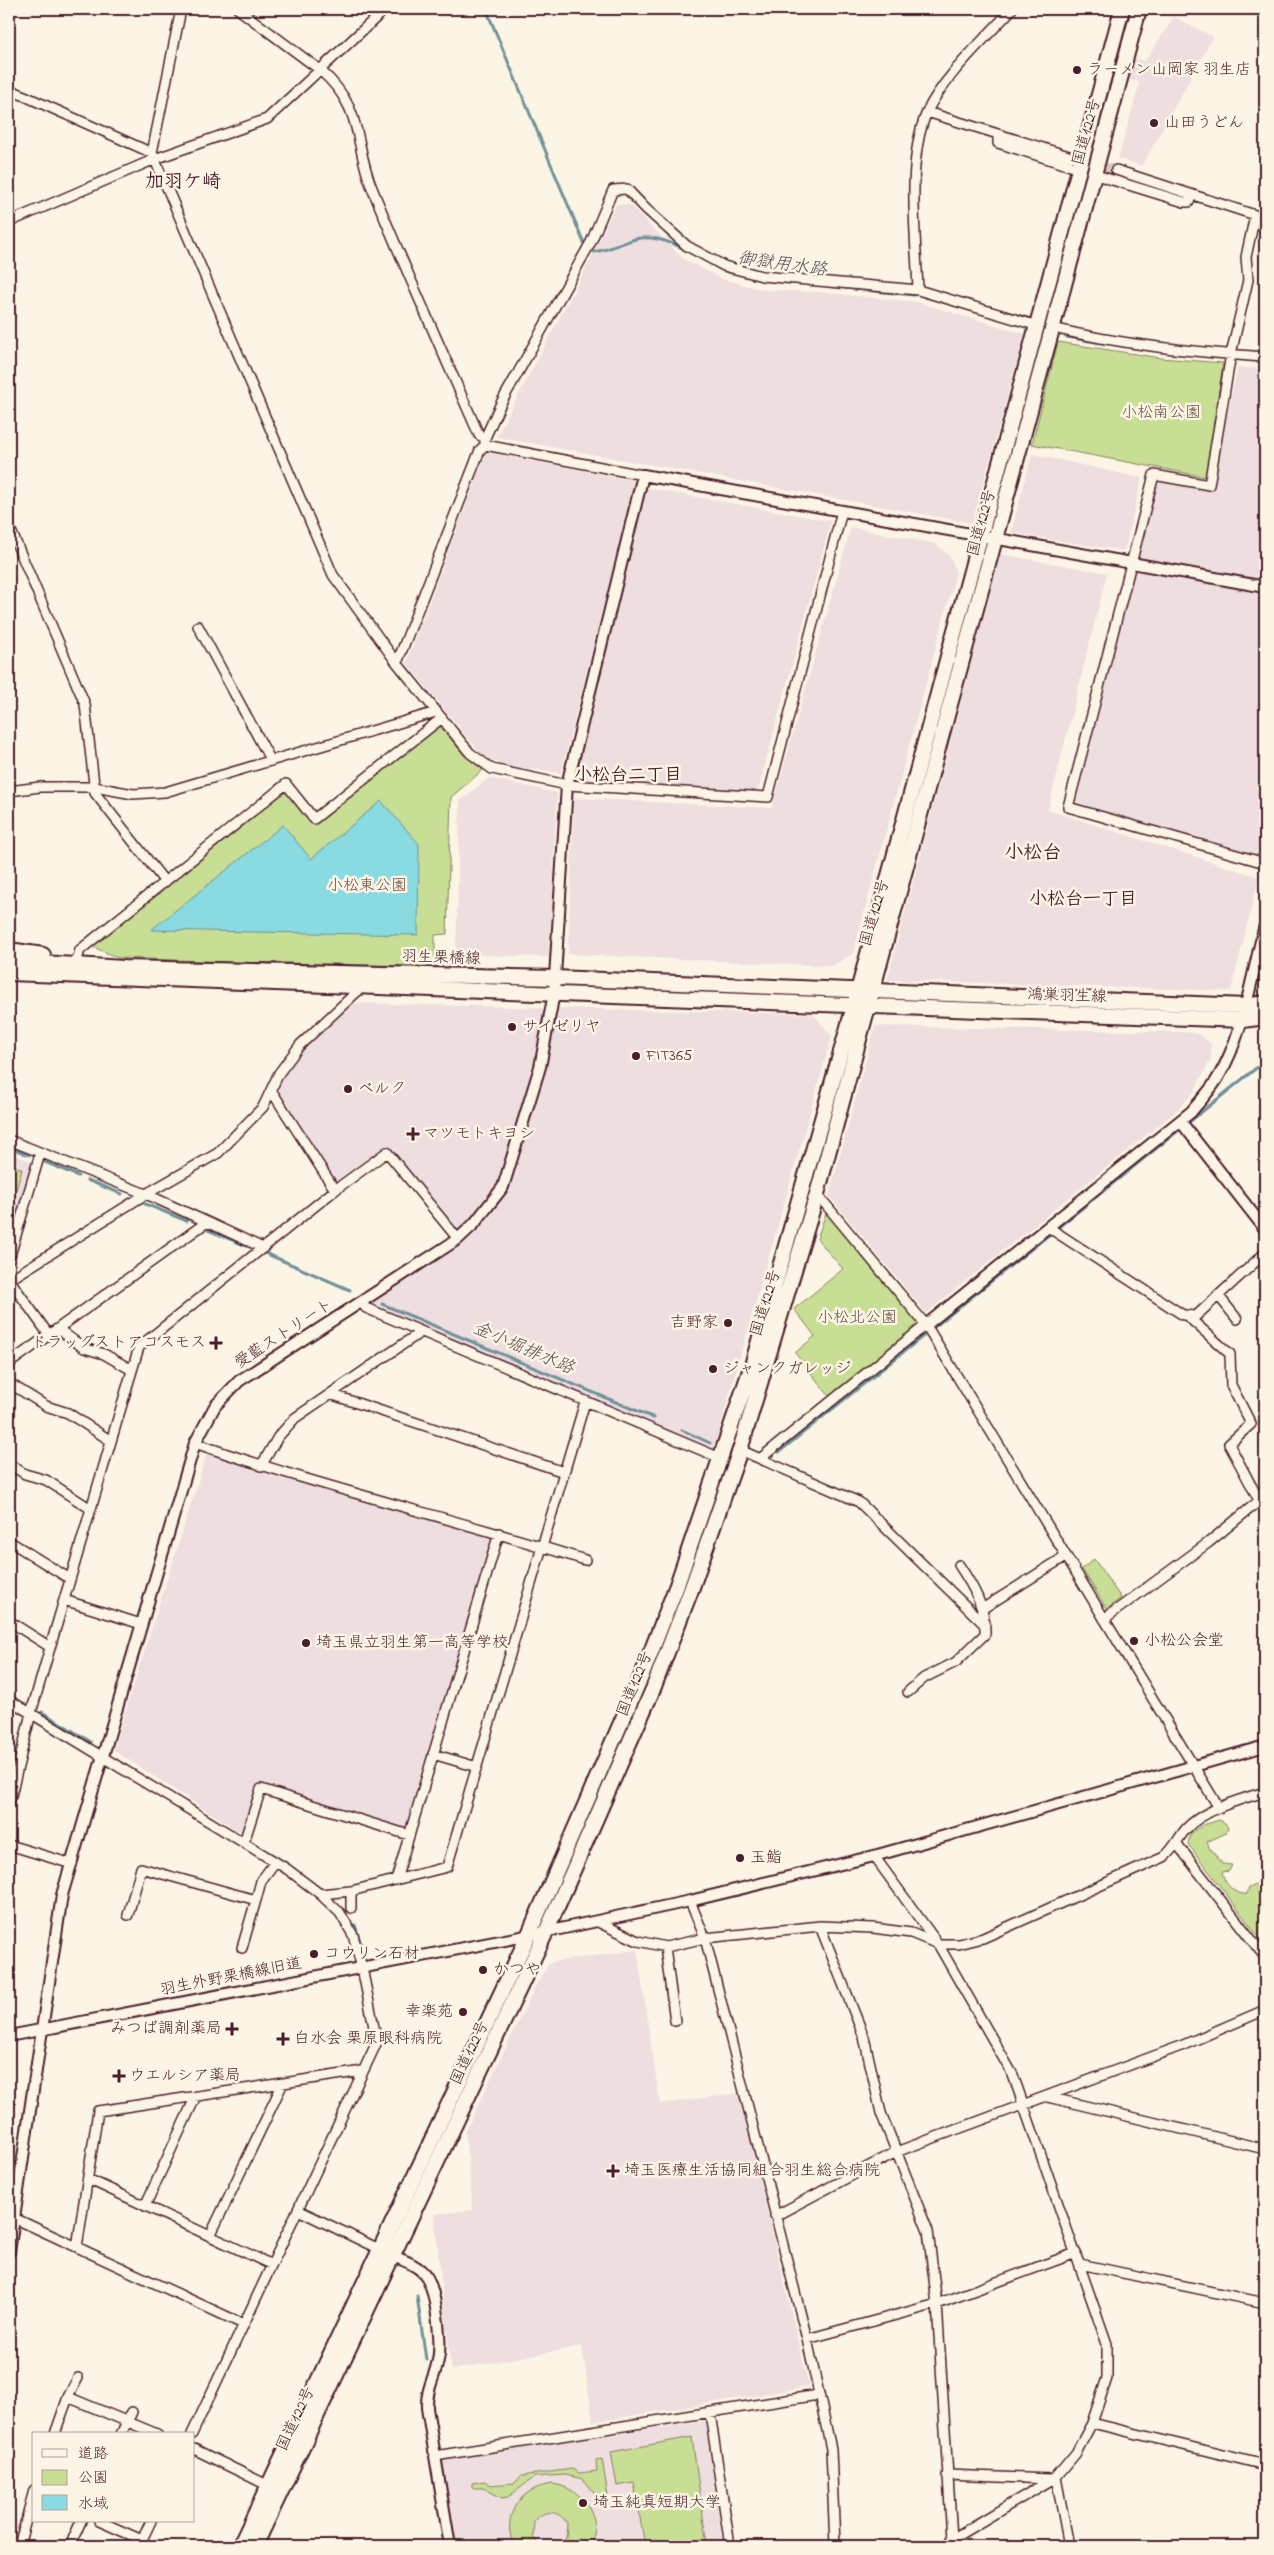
<svg xmlns="http://www.w3.org/2000/svg" width="1274" height="2555" font-family="'Indie Flower','Klee One',sans-serif">
  <style>
    .built { fill: #eedee0 }
    .green { fill: #c7de94; stroke: #887e60 }
    .water { fill: #89dbe1; stroke: #709098 }
    .lines { fill: none; stroke-linecap: round; stroke-linejoin: round }
    .stream { stroke: #709098; stroke-width: 3 }
    .minor-tunnel { stroke: #d8cac0; stroke-width: 9; stroke-dasharray: 9 4.5; stroke-linecap: butt }
    .minor-casing { stroke: #4a1f2b; stroke-width: 12 }
    .tertiary-casing { stroke: #4a1f2b; stroke-width: 14 }
    .primary-casing { stroke: #4a1f2b; stroke-width: 18 }
    .trunk-casing { stroke: #4a1f2b; stroke-width: 18 }
    .minor { stroke: #fcf5e5; stroke-width: 9 }
    .tertiary { stroke: #fcf5e5; stroke-width: 10 }
    .primary { stroke: #fcf5e5; stroke-width: 14 }
    .trunk { stroke: #fcf5e5; stroke-width: 14 }
    .poi-dot { fill: #4a1f2b; stroke: #fcf5e5; stroke-width: 2 }
    .labels { text-anchor: middle; dominant-baseline: central; stroke-width: 5; stroke-linejoin: round; paint-order: stroke }
    .poi-label { font-size: 16px; fill: #4a1f2b; stroke: #fcf5e5; text-anchor: start }
    .street-label { font-size: 16px; fill: #4a1f2b; stroke: #fcf5e5 }
    .park-label { font-size: 16px; fill: #694f45; stroke: #fcf5e5 }
    .water-label { font-size: 18px; font-style: italic; fill: #5a4e58; stroke: #fcf5e5 }
    .neighbourhood-label { font-size: 18px; font-weight: bold; fill: #4a1f2b; stroke: #fcf5e5 }
    .quarter-label { font-size: 19px; font-weight: bold; fill: #4a1f2b; stroke: #fcf5e5 }
  </style>
  <rect width="100%" height="100%" fill="#fcf5e5"/>
  <filter id="ink" filterUnits="userSpaceOnUse"><feTurbulence type="fractalNoise" baseFrequency=".02" numOctaves="2"/><feDisplacementMap in="SourceGraphic" scale="10" xChannelSelector="R" yChannelSelector="G"/><feConvolveMatrix kernelMatrix="1 2 1 2 8 2 1 2 1" color-interpolation-filters="sRGB"/></filter>
  <g filter="url(#ink)">
    <path class="built" d="M 1174,17 L 1213,37 L 1142,166 L 1118,159 L 1140,82 L 1127,79 L 1132,58 L 1145,61 Z
      M 616,204 L 630,205 L 683,259 L 722,279 L 765,290 L 818,292 L 917,302 L 1025,334 L 972,523 L 496,437 L 590,261 Z
      M 1238,367 L 1265,369 L 1265,582 L 1135,560 L 1157,480 L 1210,490 Z
      M 486,452 L 635,481 L 561,773 L 502,765 L 482,755 L 406,663 Z
      M 1032,454 L 1142,478 L 1124,551 L 1011,533 Z
      M 647,488 L 831,521 L 758,791 L 573,780 Z
      M 851,527 L 936,544 L 951,558 L 956,573 L 853,954 L 832,966 L 568,954 L 574,798 L 772,808 Z
      M 1000,554 L 1107,573 L 1048,810 L 1259,877 L 1231,991 L 887,980 Z
      M 1135,568 L 1265,593 L 1265,858 L 1075,803 Z
      M 489,778 L 557,793 L 549,957 L 456,954 L 460,801 Z
      M 345,1003 L 813,1014 L 832,1036 L 712,1455 L 361,1302 L 458,1238 L 387,1152 L 337,1188 L 271,1090 L 279,1073 Z
      M 875,1026 L 1185,1032 L 1199,1034 L 1211,1044 L 1211,1059 L 1193,1093 L 1176,1111 L 926,1313 L 829,1196 Z
      M 9,1152 L 34,1163 L 9,1261 Z
      M 209,1447 L 498,1536 L 407,1830 L 259,1783 L 243,1834 L 113,1750 Z
      M 637,1950 L 660,2104 L 739,2093 L 809,2387 L 593,2422 L 582,2346 L 451,2370 L 434,2214 L 473,2210 L 465,2132 L 535,1987 L 548,1965 L 553,1962 Z
      M 705,2421 L 723,2546 L 456,2546 L 441,2459 Z"/>
    <path class="green" d="M 1058,342 L 1161,358 L 1223,363 L 1206,477 L 1032,444 Z
      M 438,724 L 465,756 L 483,770 L 451,797 L 447,934 L 435,935 L 435,969 L 118,958 L 91,946 L 286,791 L 313,825 Z
      M 9,1164 L 22,1169 L 9,1216 Z
      M 828,1207 L 920,1324 L 830,1397 L 795,1353 L 815,1336 L 794,1309 L 843,1269 L 817,1239 Z
      M 1094,1559 L 1121,1598 L 1107,1609 L 1082,1569 Z
      M 1219,1820 L 1225,1823 L 1228,1828 L 1226,1833 L 1207,1842 L 1210,1849 L 1223,1864 L 1232,1865 L 1229,1871 L 1222,1872 C 1224,1884 1235,1895 1247,1894 L 1249,1888 L 1256,1885 C 1270,1900 1265,1925 1265,1945 L 1188,1844 L 1191,1833 L 1203,1825 Z
      M 692,2437 L 707,2546 L 645,2546 L 634,2483 L 617,2486 L 611,2452 Z
      M 602,2459 L 609,2502 L 603,2503 L 583,2479 L 565,2475 L 535,2477 L 508,2497 L 502,2498 L 483,2488 L 472,2488 L 472,2483 L 485,2481 L 491,2485 L 515,2483 L 521,2476 L 572,2469 L 579,2473 L 597,2471 L 596,2460 Z
      M 553,2484 C 582,2488 605,2517 590,2546 L 558,2546 L 566,2537 L 567,2523 C 559,2510 544,2509 534,2521 L 533,2537 L 541,2546 L 514,2546 C 500,2515 521,2487 553,2484 Z"/>
    <path class="water" d="M 381,801 L 419,844 L 418,935 L 151,930 L 283,825 L 311,859 Z"/>
    <g class="lines">
      <path class="stream" d="M 486,9 L 584,243
        M 594,252 C 609,250 621,243 635,239 C 664,232 698,257 722,270 L 732,273
        M 845,288 L 914,295
        M 923,296 L 980,313
        M 1067,337 L 1107,344
        M 1238,359 L 1265,362
        M 9,1147 L 29,1155
        M 45,1162 L 78,1176
        M 87,1180 L 122,1194
        M 143,1203 L 187,1221
        M 208,1230 L 247,1246
        M 265,1253 L 350,1290
        M 382,1304 L 654,1418
        M 682,1430 L 710,1443
        M 779,1452 L 1265,1061
        M 42,1712 L 91,1742
        M 355,1925 L 364,1954
        M 417,2296 L 426,2360
        M 441,2459 L 446,2491
        M 451,2522 L 455,2546"/>
      <path class="minor-tunnel" d="M 1078,159 L 1116,170"/>
      <defs>
        <path id="minor" d="M 238,9 L 320,70 C 365,109 353,141 372,188 C 406,271 443,353 479,435 L 485,438
          M 1012,9 C 986,38 943,77 927,112 C 906,159 916,237 918,290 L 1038,326
          M 9,89 L 152,153 L 333,575 L 397,663
          M 927,112 L 1072,157
          M 998,135 L 998,143 L 1080,169
          M 152,153 L 181,9
          M 1116,170 L 1255,215 L 1246,257 L 1248,280 L 1231,354 L 1209,485 L 1154,475 L 1068,807 L 1265,863
          M 1093,174 L 1184,202 L 1189,202 L 1192,195
          M 9,222 L 155,159 L 267,119 L 380,14 L 377,9
          M 1053,328 C 1122,345 1194,352 1265,357
          M 485,445 L 485,438 L 501,403 L 591,242 L 613,190 L 627,189 L 646,209 L 687,246 L 724,266 L 762,276 L 918,290
          M 643,475 L 485,445 L 480,450 L 397,663 L 470,753 L 492,769 L 567,785 L 768,797 L 842,511
          M 9,526 L 85,704 L 95,793 L 165,882
          M 198,626 L 271,761
          M 9,791 L 40,787 L 95,787 L 133,794 L 165,792 L 436,712
          M 77,960 L 80,950 L 286,784 L 314,819 L 442,718
          M 271,1090 L 335,1190
          M 9,1140 L 146,1194 L 207,1222
          M 817,1194 L 926,1325 L 1219,1808
          M 1048,1227 L 1183,1315 L 1196,1316 L 1265,1253
          M 9,1259 L 40,1154
          M 9,1279 L 49,1335
          M 9,1280 L 146,1194 L 218,1153 L 263,1107 L 279,1073 L 300,1045 L 362,987
          M 1218,1295 L 1237,1319
          M 361,1302 L 366,1308 L 720,1458
          M 1186,1315 L 1230,1354 L 1231,1385 L 1251,1424 L 1229,1444 L 1259,1500
          M 58,1329 L 84,1348 L 104,1354 L 132,1370
          M 9,1366 L 11,1362 L 207,1222 L 263,1248
          M 9,1383 L 46,1406 L 68,1413 L 111,1441
          M 330,1394 L 564,1472
          M 195,1443 C 323,1488 456,1519 585,1560
          M 740,1450 L 859,1502 L 985,1625
          M 761,1458 L 926,1325
          M 9,1464 L 25,1474 L 46,1480 L 91,1509
          M 261,1466 L 278,1437 L 295,1418 L 421,1332
          M 9,1541 L 70,1579
          M 982,1609 L 1066,1556
          M 1104,1619 L 1208,1543 L 1265,1496
          M 9,1621 L 50,1647
          M 141,1624 L 64,1600 L 139,1347 L 335,1190 L 387,1152 L 458,1239
          M 908,1692 L 924,1678 L 956,1662 L 985,1634 C 986,1608 973,1586 959,1565
          M 9,1700 L 287,1869 L 320,1894 L 340,1913 L 353,1935 L 362,1968 L 377,2042 L 192,2434
          M 433,1754 L 477,1767
          M 9,1804 L 31,1713 L 64,1600
          M 244,1842 L 261,1789 L 409,1835
          M 1177,1844 L 1265,1957
          M 9,1845 L 72,1864
          M 874,1856 L 938,1944 L 1013,2075 L 1107,2344 L 1107,2378 L 1092,2423 L 1076,2453 L 1056,2477 L 952,2539 L 946,2546
          M 396,1880 L 499,1533
          M 320,1894 L 351,1891
          M 256,1900 L 261,1881 L 275,1862
          M 690,1901 L 705,1938 L 807,2339 L 831,2449 L 835,2546
          M 351,1908 L 351,1891 L 447,1867 L 585,1402
          M 128,1915 L 141,1868 L 256,1900 L 242,1948
          M 598,1922 L 638,1941 L 666,1947 L 705,1938 L 820,1926 L 873,1928 L 911,1933 L 938,1944 L 959,1944 L 983,1938 L 1164,1857 C 1174,1849 1177,1840 1185,1830 C 1202,1810 1241,1799 1265,1792
          M 820,1926 L 864,2037 L 881,2113 L 928,2231 L 937,2304 L 952,2539
          M 665,1947 L 675,2021
          M 1048,2097 L 1265,2149
          M 88,2179 L 272,2265
          M 145,2206 L 196,2096
          M 298,2210 L 381,2250
          M 775,2216 L 896,2152 L 1181,2046 L 1265,2010
          M 14,2218 L 243,2324
          M 210,2236 L 283,2083
          M 77,2247 L 98,2111 L 363,2071
          M 1080,2264 L 1265,2303
          M 807,2339 L 937,2304 L 1076,2253
          M 68,2397 L 157,2434
          M 710,2413 L 730,2546
          M 1092,2423 L 1265,2465
          M 55,2434 L 68,2397 L 78,2378
          M 121,2434 L 132,2412
          M 194,2449 L 269,2486
          M 435,2456 L 818,2395
          M 947,2475 L 1052,2479
          M 1056,2477 L 1069,2546
          M 99,2521 L 142,2540
          M 19,2546 L 34,2490
          M 70,2546 L 81,2521
          M 139,2546 L 151,2521"/>
        <path id="tertiary" d="M 1181,1122 L 1265,1229
          M 926,1325 L 1191,1112 C 1200,1101 1212,1089 1219,1076 C 1244,1034 1252,973 1265,925
          M 9,2036 L 546,1932 L 690,1901 L 874,1856 L 1265,1746
          M 9,2252 L 62,1895 L 195,1443 L 215,1406 L 239,1381 L 458,1239 L 474,1224 L 503,1187 L 540,1067 L 554,993 L 567,785 L 643,475 L 1265,587
          M 386,2253 C 399,2259 418,2264 426,2276 C 436,2290 442,2343 438,2360 C 435,2377 426,2389 427,2408 L 450,2546"/>
        <path id="primary" d="M 9,950 L 43,955
          M 9,961 L 124,968 L 555,978 L 1246,1006 L 1265,1003
          M 9,973 L 1243,1020 L 1265,1017"/>
        <path id="trunk" d="M 240,2546 L 529,1934 L 644,1670 L 677,1585 L 753,1362 L 854,1006 L 1122,9
          M 255,2546 L 546,1932 L 653,1689 L 691,1590 L 740,1450 L 817,1194 L 1139,9"/>
      </defs>
      <use href="#minor" class="minor-casing"/>
      <use href="#tertiary" class="tertiary-casing"/>
      <use href="#primary" class="primary-casing"/>
      <use href="#trunk" class="trunk-casing"/>
      <use href="#minor" class="minor"/>
      <use href="#tertiary" class="tertiary"/>
      <use href="#primary" class="primary"/>
      <use href="#trunk" class="trunk"/>
    </g>
  </g>
  <g class="poi-dot">
    <circle cx="1077" cy="70" r="5"/>
    <circle cx="1154" cy="123" r="5"/>
    <circle cx="512" cy="1027" r="5"/>
    <circle cx="636" cy="1056" r="5"/>
    <circle cx="348" cy="1089" r="5"/>
    <path d="M410.5 1126.5h5v5h5v5h-5v5h-5v-5h-5v-5h5z"/>
    <circle cx="728" cy="1323" r="5"/>
    <path d="M213.5 1335.5h5v5h5v5h-5v5h-5v-5h-5v-5h5z"/>
    <circle cx="713" cy="1369" r="5"/>
    <circle cx="1134" cy="1641" r="5"/>
    <circle cx="306" cy="1643" r="5"/>
    <circle cx="740" cy="1858" r="5"/>
    <circle cx="314" cy="1954" r="5"/>
    <circle cx="483" cy="1970" r="5"/>
    <circle cx="463" cy="2012" r="5"/>
    <path d="M229.5 2021.5h5v5h5v5h-5v5h-5v-5h-5v-5h5z"/>
    <path d="M280.5 2031.5h5v5h5v5h-5v5h-5v-5h-5v-5h5z"/>
    <path d="M116.5 2068.5h5v5h5v5h-5v5h-5v-5h-5v-5h5z"/>
    <path d="M610.5 2163.5h5v5h5v5h-5v5h-5v-5h-5v-5h5z"/>
    <circle cx="583" cy="2503" r="5"/>
  </g>
  <g class="labels">
    <g class="poi-label">
      <text x="1087" y="70">ラーメン山岡家 羽生店</text>
      <text x="1164" y="123">山田うどん</text>
      <text x="522" y="1027">サイゼリヤ</text>
      <text x="646" y="1056">FIT365</text>
      <text x="358" y="1089">ベルク</text>
      <text x="423" y="1134">マツモトキヨシ</text>
      <text x="718" y="1323" text-anchor="end">吉野家</text>
      <text x="206" y="1343" text-anchor="end">ドラッグストアコスモス</text>
      <text x="723" y="1369">ジャンクガレッジ</text>
      <text x="1144" y="1641">小松公会堂</text>
      <text x="316" y="1643">埼玉県立羽生第一高等学校</text>
      <text x="750" y="1858">玉鮨</text>
      <text x="324" y="1954">コウリン石材</text>
      <text x="493" y="1970">かつや</text>
      <text x="453" y="2012" text-anchor="end">幸楽苑</text>
      <text x="222" y="2029" text-anchor="end">みつば調剤薬局</text>
      <text x="294" y="2039">白水会 栗原眼科病院</text>
      <text x="129" y="2076">ウエルシア薬局</text>
      <text x="624" y="2171">埼玉医療生活協同組合羽生総合病院</text>
      <text x="593" y="2503">埼玉純真短期大学</text>
    </g>
    <g class="street-label">
      <text transform="translate(1087 132) rotate(-75)">国道122号</text>
      <text transform="translate(982 523) rotate(-75)">国道122号</text>
      <text transform="translate(875 913) rotate(-74)">国道122号</text>
      <text transform="translate(441 958) rotate(2)">羽生栗橋線</text>
      <text transform="translate(1067 996) rotate(2)">鴻巣羽生線</text>
      <text transform="translate(766 1303) rotate(-73)">国道122号</text>
      <text transform="translate(284 1334) rotate(-33)">愛藍ストリート</text>
      <text transform="translate(635 1684) rotate(-68)">国道122号</text>
      <text transform="translate(231 1977) rotate(-11)">羽生外野栗橋線旧道</text>
      <text transform="translate(470 2053) rotate(-65)">国道122号</text>
      <text transform="translate(296 2419) rotate(-65)">国道122号</text>
    </g>
    <g class="park-label">
      <text x="1161" y="413">小松南公園</text>
      <text x="367" y="886">小松東公園</text>
      <text x="857" y="1318">小松北公園</text>
    </g>
    <g class="water-label">
      <text transform="translate(782 265) rotate(8)">御獄用水路</text>
      <text transform="translate(523 1349) rotate(23)">金小堀排水路</text>
    </g>
    <g class="neighbourhood-label">
      <text x="628" y="776">小松台二丁目</text>
      <text x="1083" y="900">小松台一丁目</text>
    </g>
    <g class="quarter-label">
      <text x="183" y="182">加羽ケ崎</text>
      <text x="1033" y="853">小松台</text>
    </g>
  </g>
  <rect width="1274" height="2555" fill="none" stroke="#fcf5e5" stroke-width="30"/>
  <rect x="15" y="15" width="1244" height="2525" fill="none" stroke="#4a1f2b" stroke-width="2" filter="url(#ink)"/>
  <rect x="32" y="2432" width="162" height="90" fill="#fcf5e5" stroke="#b59f9b"/>
  <rect x="42" y="2449" width="25" height="8" fill="#fcf5e5" stroke="#b59f9b"/>
  <text x="78" y="2458" font-size="15" fill="#4a1f2b">道路</text>
  <rect x="42" y="2470" width="25" height="15" fill="#c7de94" stroke="#b59f9b"/>
  <text x="78" y="2482" font-size="15" fill="#4a1f2b">公園</text>
  <rect x="42" y="2495" width="25" height="15" fill="#89dbe1" stroke="#b59f9b"/>
  <text x="78" y="2508" font-size="15" fill="#4a1f2b">水域</text>
</svg>
